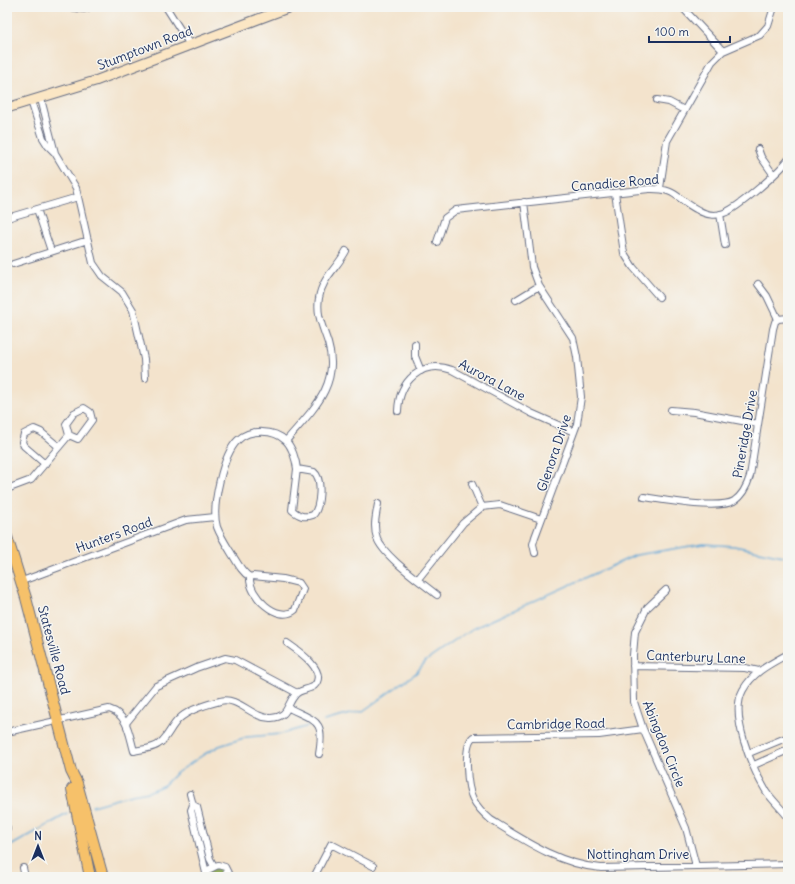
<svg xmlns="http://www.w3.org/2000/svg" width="795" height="884" font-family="Delius,sans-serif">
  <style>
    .forest { fill: #94af61; stroke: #586f60 }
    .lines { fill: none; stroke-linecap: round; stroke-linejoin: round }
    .stream { stroke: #5fa6d5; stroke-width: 1.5 }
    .street-casing { stroke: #676e84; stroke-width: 8 }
    .secondary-casing { stroke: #676e84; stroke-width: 11 }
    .primary-casing { stroke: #676e84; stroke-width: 12 }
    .street { stroke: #fff; stroke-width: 6 }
    .secondary { stroke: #fbe6c4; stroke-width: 9 }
    .primary { stroke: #f6c16b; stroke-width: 10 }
    .labels { text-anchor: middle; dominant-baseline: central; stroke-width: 3; stroke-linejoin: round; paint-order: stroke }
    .street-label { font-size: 13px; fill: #1b2f5e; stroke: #f6f6f2 }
  </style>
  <rect width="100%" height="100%" fill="#f6f6f2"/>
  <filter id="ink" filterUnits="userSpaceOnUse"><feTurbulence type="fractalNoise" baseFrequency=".025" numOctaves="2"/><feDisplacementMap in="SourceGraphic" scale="8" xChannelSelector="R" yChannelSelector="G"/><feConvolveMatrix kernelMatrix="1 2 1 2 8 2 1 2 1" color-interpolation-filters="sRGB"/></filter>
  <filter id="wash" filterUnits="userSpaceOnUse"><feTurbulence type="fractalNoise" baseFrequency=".012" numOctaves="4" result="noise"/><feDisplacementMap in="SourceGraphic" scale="16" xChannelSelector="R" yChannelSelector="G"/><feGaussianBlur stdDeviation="0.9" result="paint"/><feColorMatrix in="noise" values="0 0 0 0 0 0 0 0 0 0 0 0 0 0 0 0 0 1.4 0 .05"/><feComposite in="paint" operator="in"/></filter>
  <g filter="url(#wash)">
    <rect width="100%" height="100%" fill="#f3e3cc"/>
    <path class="forest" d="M 222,866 L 230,877 L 205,877 L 208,870 Z"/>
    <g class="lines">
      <path class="stream" d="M 324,721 L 363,711 L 416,673 L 426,661 L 472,629 L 636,555 L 703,544 L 734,546 L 788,557
        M 92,806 L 131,795 L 148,792 L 164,785 L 175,774 L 203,755 L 219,746 L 247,737 L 281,734 L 308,726
        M 7,848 L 67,814"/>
    </g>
  </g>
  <g filter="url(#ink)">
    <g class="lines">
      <defs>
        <path id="street" d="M 69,7 L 84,9 L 90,7
          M 166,7 L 190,45
          M 682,7 L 723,51
          M 41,99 L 55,153
          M 657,100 L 669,102 L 684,110
          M 31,101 L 43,138 L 48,146 L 55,153 L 76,188 L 93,263 L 102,276 L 122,292 L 133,310 L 144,359 L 145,378
          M 758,149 L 761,157 L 773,174
          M 660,188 L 667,141 L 712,62 L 723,51 L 760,35 L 768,26 L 774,7
          M 615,193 L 624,253 L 633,267 L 659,297
          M 524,202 L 532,267 L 539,286 L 573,338 L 577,357 L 581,397 L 577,424 L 535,537 L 533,544 L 535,553
          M 37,209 L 51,251
          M 720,214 L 725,245
          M 7,218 L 78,197
          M 437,242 L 445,218 L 456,210 L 649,189 C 677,188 676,199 698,210 C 706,215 716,216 724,213 C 738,208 779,172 788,160
          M 13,264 L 88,240
          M 758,284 L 767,296 L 778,319
          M 516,300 L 539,286
          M 778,319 L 788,318
          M 415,344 L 415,356 L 421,371
          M 84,408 L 90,412 L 92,420 L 78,439 L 69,435 L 66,424 L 74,413 Z
          M 671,410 L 694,412 L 758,424
          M 398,411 C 399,381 422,359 452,370 L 531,413 L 574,432
          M 286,441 C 311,411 341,386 328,343 C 323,327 316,315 319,298 C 322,278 337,268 346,251
          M 45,464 L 24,446 L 22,442 L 24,434 L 34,429 L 41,432 L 59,447
          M 297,469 L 314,472 C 323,479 320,508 313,515 C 304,518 299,516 292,510 Z
          M 472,484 L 482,507
          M 7,489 L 31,480 L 69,435
          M 644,497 C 663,500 718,510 734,501 C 743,495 747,486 750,476 L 773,329 L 775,322 L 778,319
          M 378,504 C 376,515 373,527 377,538 C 383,556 421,582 437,595
          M 253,576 L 283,579 L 299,583 L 303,589 L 295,610 C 278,624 248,595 250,577 Z
          M 250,577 C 241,572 236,560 230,551 C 225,543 220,535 217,527 C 211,507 223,454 238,440 C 250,429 274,429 286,441 C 292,447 296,460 297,469
          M 418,579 L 463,523 L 482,507 L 500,505 L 541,519
          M 22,581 L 186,520 L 215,517
          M 666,590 L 647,608 L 635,632 L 633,655 L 634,702 L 643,729 L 686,828 L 696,866
          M 788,654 C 770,664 753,672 743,690 C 729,715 752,768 766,791 C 772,800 781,808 788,817
          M 633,666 L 745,668 L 759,671
          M 289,708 C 316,722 325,719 319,754
          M 126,723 L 156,686 L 196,668 L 225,658 L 235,660 L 297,693
          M 643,729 L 599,735 L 473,737 C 463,745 467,788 473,799 C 477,807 484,814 491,820 C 525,841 561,865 601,868 L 788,864
          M 7,732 L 109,709 C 128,715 129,734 134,751 C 142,749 154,749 160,743 C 168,737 171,726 179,719 C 188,710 208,704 220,701 C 238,696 253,719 271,718 C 289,717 286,705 295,695 C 299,689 309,690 314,686 C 329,671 297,650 287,643
          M 749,753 L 788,737
          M 754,765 L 788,750
          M 190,794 L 193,805
          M 7,828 L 7,829
          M 23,868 L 25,877
          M 206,873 L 191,810 L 193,805 L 197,807 L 210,859 L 214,866
          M 205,877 L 208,870 L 218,865 L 225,867 L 230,877
          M 314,877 L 331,844 L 373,866"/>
        <path id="secondary" d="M 7,108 L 95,81 L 290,7"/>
        <path id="primary" d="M 7,537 L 26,598 L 71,771 L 77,783 L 103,877
          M 72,789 L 90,877"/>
      </defs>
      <use href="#street" class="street-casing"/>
      <use href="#secondary" class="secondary-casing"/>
      <use href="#primary" class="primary-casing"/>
      <use href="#street" class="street"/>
      <use href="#secondary" class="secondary"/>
      <use href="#primary" class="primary"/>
    </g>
  </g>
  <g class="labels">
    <g class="street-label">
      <text transform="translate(145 48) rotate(-21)">Stumptown Road</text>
      <text transform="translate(615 183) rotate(-5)">Canadice Road</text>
      <text transform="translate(492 380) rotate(28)">Aurora Lane</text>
      <text transform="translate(745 434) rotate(-80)">Pineridge Drive</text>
      <text transform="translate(554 453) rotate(-71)">Glenora Drive</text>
      <text transform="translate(114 535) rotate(-20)">Hunters Road</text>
      <text transform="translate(54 650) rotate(75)">Statesville Road</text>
      <text transform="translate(696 657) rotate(2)">Canterbury Lane</text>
      <text transform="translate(556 724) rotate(-1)">Cambridge Road</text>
      <text transform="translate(664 744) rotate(68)">Abingdon Circle</text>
      <text x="638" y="854">Nottingham Drive</text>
    </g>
  </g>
  <rect width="795" height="884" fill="none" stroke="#f6f6f2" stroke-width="24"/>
  <g transform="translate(38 846)" stroke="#f6f6f2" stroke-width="3" paint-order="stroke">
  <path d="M0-3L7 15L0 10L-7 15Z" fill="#1b2f5e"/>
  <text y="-6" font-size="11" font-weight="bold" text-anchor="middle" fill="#1b2f5e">N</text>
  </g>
  <path d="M649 36v6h81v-6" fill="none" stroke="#1b2f5e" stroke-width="2"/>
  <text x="655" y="36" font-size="12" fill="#1b2f5e" stroke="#f6f6f2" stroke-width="3" paint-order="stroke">100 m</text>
</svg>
